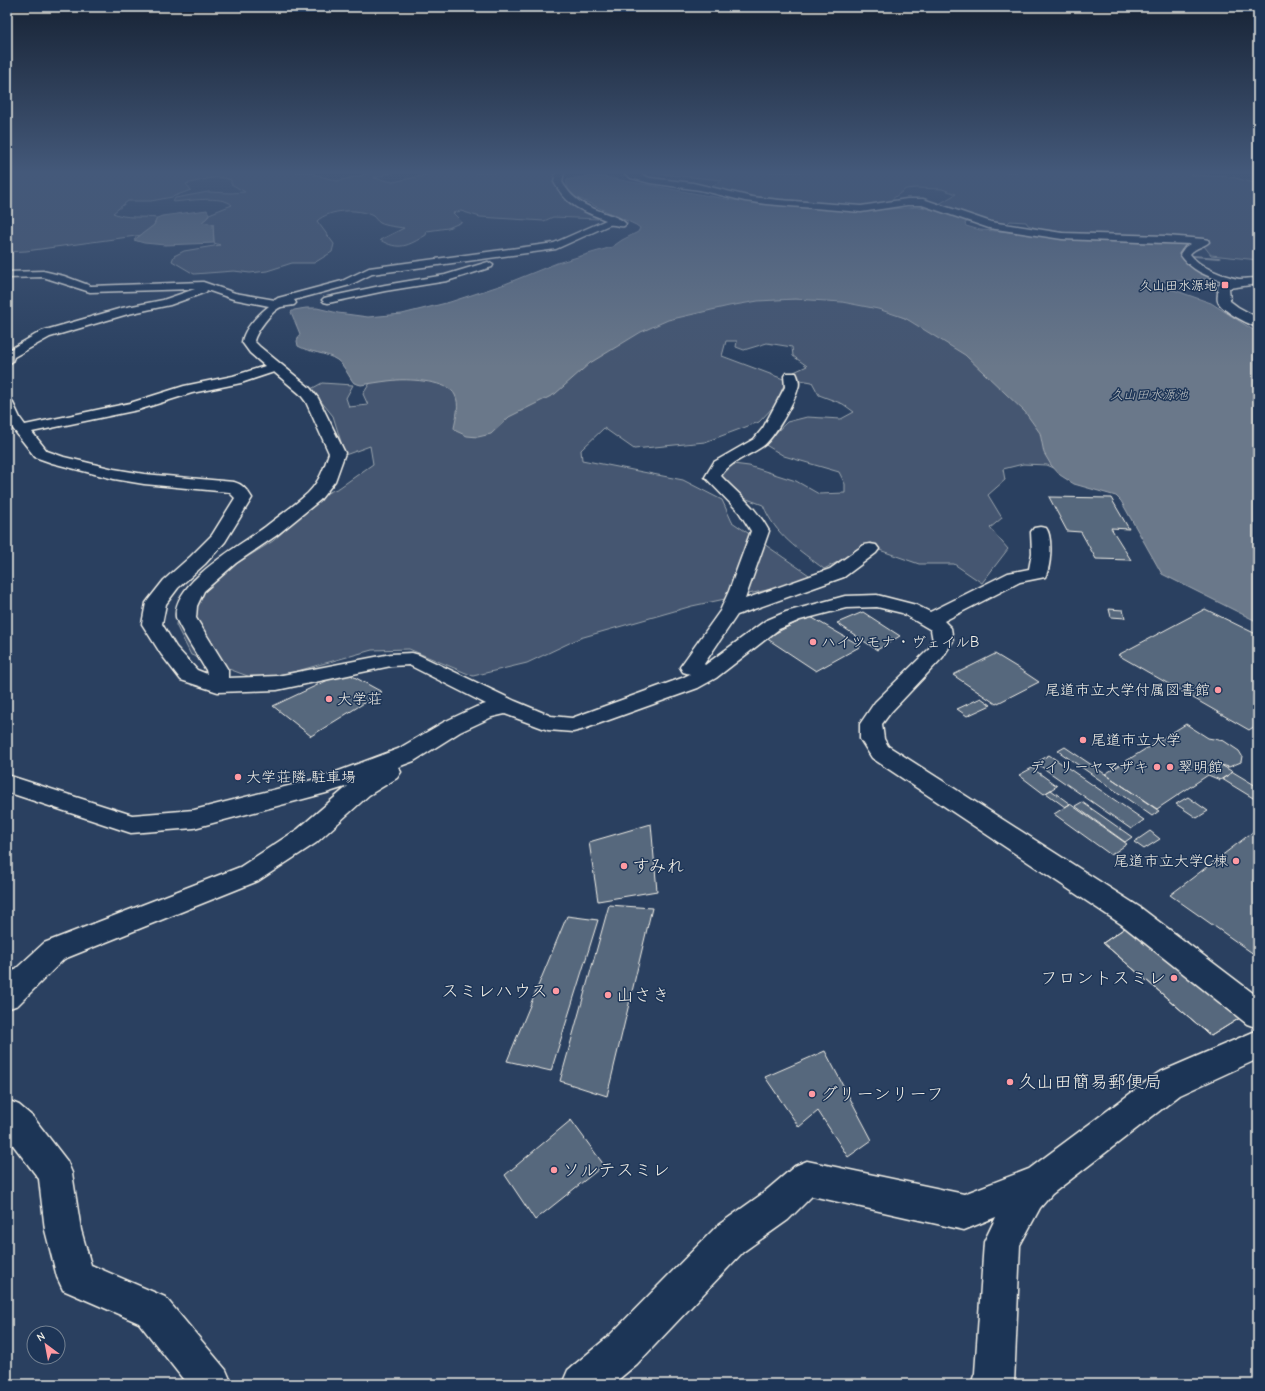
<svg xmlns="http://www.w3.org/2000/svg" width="1265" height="1391" font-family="'Comic Neue','Klee One',sans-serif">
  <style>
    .green { fill: #445771; stroke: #9ca4ac }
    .water { fill: #6a788a; stroke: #a1a8b0 }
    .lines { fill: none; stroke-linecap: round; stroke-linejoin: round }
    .stream { fill: #a1a8b0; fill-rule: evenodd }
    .building { fill: #56677d; stroke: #f4f1e8 }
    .minor-casing { stroke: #f4f1e8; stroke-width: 3 }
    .minor { fill: #1d3557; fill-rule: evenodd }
    .poi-dot { fill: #ff9aa2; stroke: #1d3557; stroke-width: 1.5 }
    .labels { text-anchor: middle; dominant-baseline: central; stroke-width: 3; stroke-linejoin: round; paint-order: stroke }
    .far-poi-label { font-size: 13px; fill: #f4f1e8; stroke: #1d3557; text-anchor: end }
    .far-water-label { font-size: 13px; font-style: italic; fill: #bdc1c2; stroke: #1d3557 }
    .poi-label { font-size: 15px; fill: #f4f1e8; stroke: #1d3557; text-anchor: start }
    .near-poi-label { font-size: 18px; fill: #f4f1e8; stroke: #1d3557; text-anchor: start }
  </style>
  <rect width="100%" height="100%" fill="#2a4060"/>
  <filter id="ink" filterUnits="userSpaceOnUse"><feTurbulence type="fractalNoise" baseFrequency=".025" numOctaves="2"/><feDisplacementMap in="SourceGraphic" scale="8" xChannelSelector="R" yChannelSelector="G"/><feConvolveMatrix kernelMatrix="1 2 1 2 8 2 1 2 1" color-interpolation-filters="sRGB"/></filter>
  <g filter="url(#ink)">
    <path class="green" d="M 7,172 L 307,172 L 337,181 L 360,176 L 370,172 L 393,172 L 374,178 L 393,182 L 435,173 L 551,172 L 555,174 C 556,202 575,208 598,219 L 553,217 L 544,221 L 480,217 L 461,211 L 453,213 L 462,222 L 448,228 L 427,231 L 426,235 C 408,246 399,251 380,240 L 404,228 C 397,227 386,226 380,223 C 377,221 375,218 373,216 C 358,208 330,209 317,221 L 334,244 L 332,252 L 314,263 L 292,263 L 267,271 L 250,273 L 234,271 L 194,274 L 172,261 L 174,256 L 184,251 L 220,245 L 214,243 L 213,224 L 201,222 L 207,218 L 209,214 L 232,205 C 222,195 187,201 173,202 L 175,198 L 208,192 L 231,193 L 245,192 L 231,184 L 231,180 C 218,174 200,181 186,184 L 191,190 L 172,197 L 151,201 L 128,201 L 113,213 C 126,219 142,216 157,218 L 154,225 L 143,235 L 26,251 L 7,252 Z
      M 641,172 L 1186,172 L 1193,175 L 1232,177 L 1258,184 L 1258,260 L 1211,255 L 1204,246 L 1210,240 L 1087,235 L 1039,229 L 1028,225 L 1026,222 L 1010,221 L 1007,224 L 988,222 L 939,204 L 956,194 L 942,189 L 916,188 L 906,189 L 888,202 L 872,207 L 738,195 L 711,187 L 722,180 Z
      M 767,299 L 862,299 L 994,358 L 1079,479 L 1047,465 L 1023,464 L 1003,469 L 1005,480 L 988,495 L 1002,518 L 990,528 L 1008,549 L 982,583 L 954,564 L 919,564 L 868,546 L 824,569 C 798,549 776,536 763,505 L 720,489 L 716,471 L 733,464 L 749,466 L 796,481 L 819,494 L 845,493 L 845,484 L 839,472 L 784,456 L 764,444 L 787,422 L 807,417 L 841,419 L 854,412 L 843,404 L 819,395 L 812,382 L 800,380 L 794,372 L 807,366 L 793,356 L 792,347 L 767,343 L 744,350 L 736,347 L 737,341 L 726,341 L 722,356 L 786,380 L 776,404 L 759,422 L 705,442 L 634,449 L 604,428 L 581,450 L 582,460 L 683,480 L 722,500 L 732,522 L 812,577 L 772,589 L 692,606 L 580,638 L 527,663 L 473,676 L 409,649 L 372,650 L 290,673 L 253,678 L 191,655 L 176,625 L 178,607 L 220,574 L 273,541 L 322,495 L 339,488 L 373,464 L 370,446 L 345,455 L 333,416 L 311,389 L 322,383 L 353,385 L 346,398 L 349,407 L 368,405 L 363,394 L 370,383 L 360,381 L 556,372 L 688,308 Z"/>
    <path class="water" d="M 588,176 L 604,177 L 732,200 L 764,203 L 859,211 L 921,207 L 958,216 L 969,221 L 965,223 L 966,226 L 980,230 L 1190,243 L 1191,245 L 1181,250 L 1183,257 L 1192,268 L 1203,271 L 1218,278 L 1159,282 L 1154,283 L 1211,303 L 1258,333 L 1258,622 L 1162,574 L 1121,501 L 1116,496 L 1074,484 L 1060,475 L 1051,465 L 1044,453 L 1040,433 L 1025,412 L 965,355 L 905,318 L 878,309 L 842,302 L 795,299 L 758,301 L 729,306 L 668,320 L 641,332 L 590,363 L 555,394 L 509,417 L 491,434 L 478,437 L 467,436 L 456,431 L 454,428 C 456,418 460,404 455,395 C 449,381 410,379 397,380 C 385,381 373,383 361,385 L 354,383 C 348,376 345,366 337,360 C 325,352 310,353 298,346 L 297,341 L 300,334 L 291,312 L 294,310 L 306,308 L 317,308 L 338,313 L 368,317 L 402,314 L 450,302 L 505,284 L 557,263 L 612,247 L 622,240 L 638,232 L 640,228 L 636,225 L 569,194 L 566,180 Z
      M 207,210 L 209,214 L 207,218 L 202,222 L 213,224 L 214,243 L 165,245 L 144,243 L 134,240 L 154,225 L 157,218 L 162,216 Z"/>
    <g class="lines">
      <path class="stream" d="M 1180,254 L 1219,257 L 1221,258 L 1219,259 L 1181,256 Z"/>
    </g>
    <path class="building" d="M 1049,497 L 1111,498 L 1129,529 L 1111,528 L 1131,560 L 1096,559 L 1081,532 L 1067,531 Z
      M 1109,609 L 1123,610 L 1125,618 L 1111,617 Z
      M 1205,609 L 1258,635 L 1258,724 L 1249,730 L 1118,655 Z
      M 863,612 L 900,636 L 877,650 L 837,623 Z
      M 809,616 L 861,646 L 816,671 L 766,638 Z
      M 995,654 L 1018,668 L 1039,682 L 996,704 L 953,675 Z
      M 345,672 L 382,692 L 311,736 L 273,706 Z
      M 981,698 L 991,705 L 967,716 L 957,709 Z
      M 1186,724 L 1208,738 L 1224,741 L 1239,751 L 1242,756 L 1241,762 L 1229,767 L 1221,765 L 1233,772 L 1220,780 L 1208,775 L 1157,809 L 1105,774 Z
      M 1065,747 L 1105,774 L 1159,811 L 1152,816 L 1058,751 Z
      M 1049,755 L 1144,820 L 1131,829 L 1036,763 Z
      M 1032,768 L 1057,786 L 1044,794 L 1019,775 Z
      M 1233,772 L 1258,787 L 1258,801 L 1222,779 Z
      M 1051,790 L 1070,804 L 1065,807 L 1046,793 Z
      M 1188,797 L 1208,811 L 1197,818 L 1176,804 Z
      M 1082,802 L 1132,837 L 1125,842 L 1075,806 Z
      M 1070,804 L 1127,844 L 1111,855 L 1054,814 Z
      M 651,824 L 657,891 L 598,901 L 589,842 Z
      M 1258,828 L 1258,957 L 1170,895 Z
      M 1150,831 L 1160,839 L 1144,849 L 1134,842 Z
      M 609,905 L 652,908 L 607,1096 L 560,1081 Z
      M 567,916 L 598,920 L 551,1071 L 507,1061 Z
      M 1132,923 L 1248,1013 L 1211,1036 L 1103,943 Z
      M 1132,923 L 1248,1013 L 1211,1036 L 1103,943 Z
      M 825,1051 L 872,1140 L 848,1157 L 818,1111 L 799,1127 L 765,1077 Z
      M 571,1120 L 604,1165 L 535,1220 L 505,1175 Z"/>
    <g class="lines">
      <defs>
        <path id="minor" d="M 556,172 L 564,172 L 562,182 C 575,204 588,206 610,215 C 615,217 622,219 626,224 L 624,226 C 619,227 615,224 609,225 L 556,249 L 372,274 L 350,285 L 294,300 L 296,303 L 294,305 C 290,306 285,306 281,307 C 272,310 256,332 254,341 L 260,347 L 310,388 L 318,398 L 345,453 L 335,481 L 320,500 L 277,535 L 236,563 L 204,591 L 197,606 L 196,618 L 228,670 L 228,678 L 277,676 L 391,654 L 412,653 L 419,655 L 515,701 L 551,716 L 572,718 L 682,678 L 690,674 L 683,672 L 680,667 L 720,611 L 729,591 L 751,531 L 739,512 L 705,477 L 714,462 L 754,439 L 763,428 L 785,387 L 784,376 L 786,373 L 796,373 C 798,377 800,384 798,388 C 795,401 774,438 763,446 C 749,456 730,461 721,476 C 739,495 757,508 769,531 L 745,599 L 830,569 L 864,545 L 870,544 L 876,545 L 879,549 L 876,553 L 844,577 L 737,615 L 704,664 L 705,665 L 765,621 L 786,612 L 845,596 L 877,595 L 916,605 L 930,612 L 1008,573 L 1029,569 L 1032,553 L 1031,532 L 1034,528 L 1040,527 L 1046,528 C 1053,537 1051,568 1045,577 L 1020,582 L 944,621 L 951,628 L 953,641 L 943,657 L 891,712 L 882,724 L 884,739 L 888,746 L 1141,908 L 1258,997 L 1258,1028 L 1247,1024 L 1121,924 L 872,758 L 860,739 L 860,724 L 875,702 L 928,650 L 933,641 L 931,630 L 902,613 L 877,607 L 846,608 L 800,620 L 779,629 L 716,678 L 698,688 L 581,730 L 573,732 L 548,730 L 505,714 L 492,717 L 460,732 L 414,761 L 398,767 L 401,772 L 397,778 L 369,795 L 316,843 L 258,881 L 64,959 L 18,1005 L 7,1009 L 7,977 L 44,943 L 240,867 L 298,829 L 348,786 L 326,793 L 194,828 L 131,833 L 7,792 L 7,775 L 132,815 L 194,810 L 320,778 L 398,749 L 444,722 L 476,707 L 486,704 L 409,665 L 391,666 L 277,690 L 218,692 L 181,680 L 161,654 L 142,624 L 146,603 L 149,599 L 164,580 L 191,556 L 212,535 L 235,498 L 229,492 L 144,484 L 114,479 L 52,463 L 35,457 L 7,421 L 7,400 L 12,401 L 20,418 L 25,425 L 130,403 L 184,386 L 233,376 L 265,366 L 250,353 L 242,342 C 244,328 258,315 269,306 L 233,299 L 207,290 L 206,292 L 170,305 L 128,314 L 50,337 L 14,357 L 12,362 L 7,363 L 7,351 L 42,331 L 122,308 L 163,300 L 195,289 L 90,292 L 43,277 L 7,278 L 7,272 L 43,271 L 64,276 L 91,286 L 203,282 L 235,293 L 275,300 L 278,298 L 342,281 L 369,268 L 554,243 L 606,220 C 581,210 568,207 554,182 ZM 274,372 L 300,394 L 306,402 L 329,453 C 324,468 320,481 308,493 C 295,505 279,516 265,527 C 241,545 172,582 176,617 C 177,624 201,661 206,670 L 207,674 L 197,670 L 176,647 L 162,624 L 166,604 L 178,588 L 205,564 L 225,542 L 252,498 C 248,491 242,484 234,482 L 144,474 L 114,469 L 64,457 L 47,451 L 32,432 L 138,410 L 192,393 L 241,383 Z
          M 623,172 L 634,172 L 650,178 L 693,183 L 752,197 L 779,200 L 861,206 L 907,199 L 923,199 L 991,222 L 1062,233 L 1166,236 L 1204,239 L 1208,240 L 1209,242 C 1204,247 1195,247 1190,254 C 1200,268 1223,276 1239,279 C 1244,279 1252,278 1258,278 L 1258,284 L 1229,288 L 1230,301 L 1238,307 L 1258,318 L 1258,327 C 1250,325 1220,310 1218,301 C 1217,299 1218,295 1218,292 C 1217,284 1219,283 1226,282 C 1207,276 1191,271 1180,254 L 1185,247 L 1190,244 L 1062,239 L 989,228 L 922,205 L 907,205 L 861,212 L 766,204 L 745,201 L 700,190 L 650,183 L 631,178 Z
          M 488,262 L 493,265 L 492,267 L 447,281 L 385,291 L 328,303 L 324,302 L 322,300 L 324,298 L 328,297 L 385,285 L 445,275 Z
          M 1258,1030 L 1258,1059 L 1180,1095 L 1052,1194 L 1040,1208 L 1020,1245 L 1014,1384 L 971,1384 L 975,1373 L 984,1242 L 996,1217 L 964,1230 L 812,1196 L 788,1220 L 743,1252 L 637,1364 L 613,1384 L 562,1384 L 568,1370 L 609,1336 L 717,1226 L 762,1194 L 795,1166 L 807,1161 L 964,1194 L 1029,1169 L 1158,1073 Z
          M 7,1100 L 19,1105 L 33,1117 L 67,1161 L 72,1173 L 81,1230 L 91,1265 L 165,1297 L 226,1370 L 232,1384 L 187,1384 L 139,1323 L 63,1290 L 57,1277 L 45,1230 L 39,1179 L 7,1137 Z"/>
      </defs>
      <use href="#minor" class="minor-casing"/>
      <use href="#minor" class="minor"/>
    </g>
  </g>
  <linearGradient id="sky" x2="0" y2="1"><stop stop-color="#172335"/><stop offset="0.47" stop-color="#44597a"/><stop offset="1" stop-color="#44597a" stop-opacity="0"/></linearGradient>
  <rect width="1265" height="367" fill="url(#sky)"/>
  <g class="poi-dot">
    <rect x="1221" y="281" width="8" height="8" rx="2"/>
    <circle cx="813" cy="642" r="4"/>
    <circle cx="1218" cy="690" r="4"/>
    <circle cx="329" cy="699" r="4"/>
    <circle cx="1083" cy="740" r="4"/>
    <circle cx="1157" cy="767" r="4"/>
    <circle cx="1170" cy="767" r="4"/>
    <circle cx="238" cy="777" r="4"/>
    <circle cx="1236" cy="861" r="4"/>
    <circle cx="624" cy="866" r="4"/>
    <circle cx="1174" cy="978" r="4"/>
    <circle cx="556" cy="991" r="4"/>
    <circle cx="608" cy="995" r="4"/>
    <circle cx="1010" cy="1082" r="4"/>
    <circle cx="812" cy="1094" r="4"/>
    <circle cx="554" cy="1170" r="4"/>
  </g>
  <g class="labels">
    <g class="far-poi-label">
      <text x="1217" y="285">久山田水源地</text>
    </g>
    <g class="far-water-label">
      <text x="1149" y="394">久山田水源池</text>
    </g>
    <g class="poi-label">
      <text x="821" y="642">ハイツモナ・ヴェイルB</text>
      <text x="1210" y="690" text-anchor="end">尾道市立大学付属図書館</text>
      <text x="337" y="699">大学荘</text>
      <text x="1091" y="740">尾道市立大学</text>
      <text x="1149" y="767" text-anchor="end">デイリーヤマザキ</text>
      <text x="1178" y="767">翠明館</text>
      <text x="246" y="777">大学荘隣 駐車場</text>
      <text x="1228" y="861" text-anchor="end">尾道市立大学C棟</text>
    </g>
    <g class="near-poi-label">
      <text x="632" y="866">すみれ</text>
      <text x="1166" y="978" text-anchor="end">フロントスミレ</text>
      <text x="548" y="991" text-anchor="end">スミレハウス</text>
      <text x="616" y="995">山さき</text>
      <text x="1018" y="1082">久山田簡易郵便局</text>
      <text x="820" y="1094">グリーンリーフ</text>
      <text x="562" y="1170">ソルテスミレ</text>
    </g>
  </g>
  <rect width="1265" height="1391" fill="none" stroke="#1d3557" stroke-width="24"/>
  <rect x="12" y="12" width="1241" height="1367" fill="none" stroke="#f4f1e8" stroke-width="1.5" filter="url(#ink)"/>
  <g transform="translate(46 1345) rotate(328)"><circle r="19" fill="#1d3557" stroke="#738091"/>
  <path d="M0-3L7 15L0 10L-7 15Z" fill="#ff9aa2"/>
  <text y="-6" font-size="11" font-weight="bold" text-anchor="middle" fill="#f4f1e8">N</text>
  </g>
</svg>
